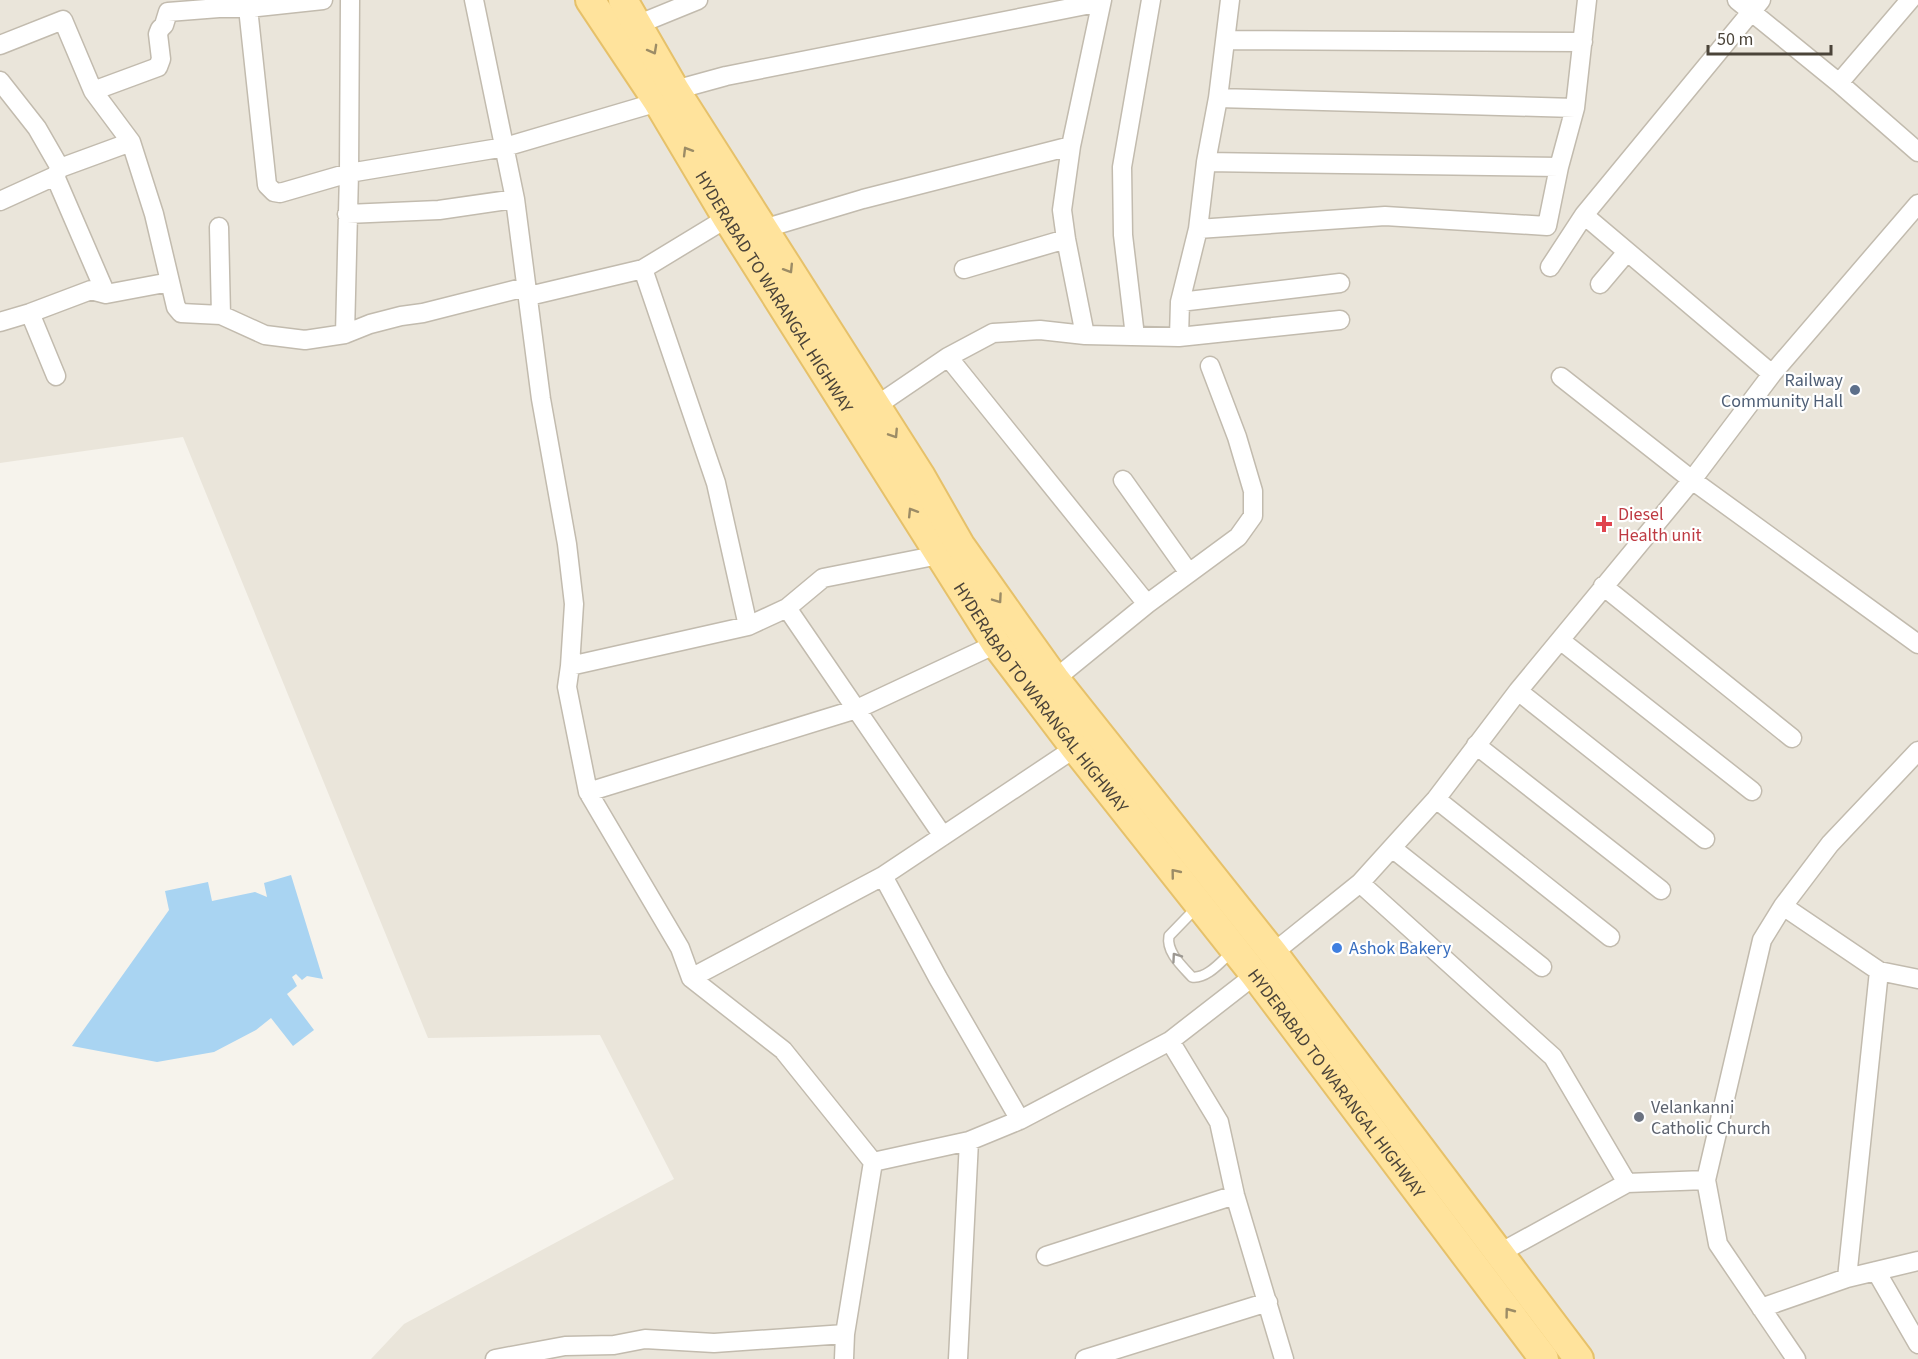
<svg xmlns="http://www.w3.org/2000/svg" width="1918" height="1359" font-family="'Source Sans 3',sans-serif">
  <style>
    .residential { fill: #eae5da }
    .water { fill: #a9d4f2 }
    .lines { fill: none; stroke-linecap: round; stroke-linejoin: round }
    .service-casing { stroke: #c2bbae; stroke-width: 12 }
    .minor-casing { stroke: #c2bbae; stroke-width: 21 }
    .primary-casing { stroke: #e6c16a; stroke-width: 32 }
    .service { stroke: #fff; stroke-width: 9 }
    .minor { stroke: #fff; stroke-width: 18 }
    .primary { stroke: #ffe39c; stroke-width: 28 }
    .oneway { stroke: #9c8c66 }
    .oneway2 { stroke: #9c9892 }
    .service-dot { fill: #5c6f8a; stroke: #fff; stroke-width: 2 }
    .health-dot { fill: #e0444e; stroke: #fff; stroke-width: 2 }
    .shop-dot { fill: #3f7fe0; stroke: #fff; stroke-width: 2 }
    .worship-dot { fill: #6b7280; stroke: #fff; stroke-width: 2 }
    .labels { text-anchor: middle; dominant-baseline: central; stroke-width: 4.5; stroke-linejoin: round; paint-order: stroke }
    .street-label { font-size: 18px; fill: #4b4439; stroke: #fff }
    .service-label { font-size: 18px; fill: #4e5e75; stroke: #fff; text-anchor: end }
    .health-label { font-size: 18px; fill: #be3a42; stroke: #fff; text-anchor: start }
    .shop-label { font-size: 18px; fill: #366cbe; stroke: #fff; text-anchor: start }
    .worship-label { font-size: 18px; fill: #5b616d; stroke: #fff; text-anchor: start }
  </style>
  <rect width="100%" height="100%" fill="#f6f3ec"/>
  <path class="residential" d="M 0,0 L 1918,0 L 1918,1359 L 371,1359 L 404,1324 L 674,1179 L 600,1035 L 428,1038 L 183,437 L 0,463 Z"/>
  <path class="water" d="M 291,875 L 323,979 L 307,976 L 302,980 L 296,974 L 292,977 L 297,986 L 287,994 L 314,1030 L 293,1046 L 271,1018 L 256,1030 L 214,1052 L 157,1062 L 72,1046 L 169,910 L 165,891 L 208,882 L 212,901 L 255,892 L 267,897 L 264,883 Z"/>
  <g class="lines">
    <defs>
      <path id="service" d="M 1198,906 L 1169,936 C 1166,952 1182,966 1192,977 C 1208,979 1222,960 1233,951"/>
      <path id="minor" d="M 474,0 L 515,199 L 541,399 L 567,544 L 574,604 L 570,666
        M 1737,0 L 1839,83 L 1918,152
        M 248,8 L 267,185 L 274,192 L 280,193 L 349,173 L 505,147 L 658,102
        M 639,24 L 698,0
        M 1226,40 L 1583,42
        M 0,45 L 63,20 L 93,91 L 158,67 L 161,59 L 158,34 L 160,29 L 164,25 L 168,12 L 219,8 L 248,8 L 323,0
        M 0,81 L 37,128 L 60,168
        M 1839,83 L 1910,0
        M 675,90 L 726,76 L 1101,2
        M 93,91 L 131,142 L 154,214 L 176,307 L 181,313 L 221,315 L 265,335 L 305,340 L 345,334 L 349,173 L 350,0
        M 1218,98 L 1575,108
        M 131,142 L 60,168 L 55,176 L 106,294 L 170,282
        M 1206,162 L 1559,167
        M 0,201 L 55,176
        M 347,214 L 439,210 L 515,199
        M 1584,215 L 1772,374
        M 219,227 L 221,315
        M 763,229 L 863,199 L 1071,146
        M 1198,229 L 1385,216 L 1547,226 L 1559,167 L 1575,108 L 1587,0
        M 1550,267 L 1584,215 L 1761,0
        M 643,269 L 716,483 L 748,626
        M 964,269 L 1066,239
        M 1600,284 L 1627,252
        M 529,296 L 643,269 L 727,218
        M 1180,302 L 1340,283
        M 30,313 L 56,376
        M 0,322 L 30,313 L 91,290 L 106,294
        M 345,334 L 370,324 L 401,316 L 423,313 L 526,287
        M 1085,335 L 1066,239 L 1062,210 L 1071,146 L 1102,0
        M 1135,336 L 1123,235 L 1122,167 L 1151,0
        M 1179,337 L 1180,302 L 1198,229 L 1206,162 L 1218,98 L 1230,0
        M 948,357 L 1147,604
        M 1561,377 L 1692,480 L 1918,644
        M 876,406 L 948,357 L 993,333 L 1040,330 L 1085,335 L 1179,337 L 1340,320
        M 1123,480 L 1189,573
        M 939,555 L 823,578 L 787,608 L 748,626 L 570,666 L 567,687 L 588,792 L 680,948 L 691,978 L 783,1050 L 873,1162 L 969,1141 L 1020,1120 L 1170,1041 L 1255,975
        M 1603,586 L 1792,738
        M 787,608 L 943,836
        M 1560,640 L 1752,791
        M 1055,679 L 1147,604 L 1238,537 L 1253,516 L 1253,491 L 1237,437 L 1210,366
        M 1518,691 L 1705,839
        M 1476,745 L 1661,890
        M 588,792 L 857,709 L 996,644
        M 1436,799 L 1610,937
        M 1392,848 L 1542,967
        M 1360,883 L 1553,1057 L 1627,1183
        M 1783,906 L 1879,971 L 1847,1278
        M 1273,953 L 1360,883 L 1436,799 L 1518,691 L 1692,480 L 1772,374 L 1918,204
        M 1879,971 L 1918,979
        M 691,978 L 883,876
        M 1170,1041 L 1219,1122 L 1235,1195 L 1284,1359
        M 1020,1120 L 938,978 L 883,876 L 1075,748
        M 1498,1254 L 1627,1183 L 1706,1180
        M 1046,1256 L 1235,1195
        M 1876,1271 L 1918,1344
        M 1761,1308 L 1847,1278 L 1918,1261
        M 495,1359 L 565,1346 L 614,1345 L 645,1339 L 714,1343 L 845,1334 L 873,1162
        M 844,1359 L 845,1334
        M 958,1359 L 969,1141
        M 1085,1359 L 1268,1302
        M 1796,1359 L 1718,1244 L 1706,1180 L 1762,940 L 1783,906 L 1830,844 L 1918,751"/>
      <g id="primary">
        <path id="s1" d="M 590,0 L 658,102 L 727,218 L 996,644 L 1075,748 L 1255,975 L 1544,1359"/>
        <path d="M 623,0 L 675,90 L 920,475 L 960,545 L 1015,623 L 1055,679 L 1273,953 L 1579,1359"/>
      </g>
    </defs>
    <use href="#service" class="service-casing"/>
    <use href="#minor" class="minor-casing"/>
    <use href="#primary" class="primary-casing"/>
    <use href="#service" class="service"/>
    <use href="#minor" class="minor"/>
    <use href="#primary" class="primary"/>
  </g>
  <defs><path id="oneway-chevron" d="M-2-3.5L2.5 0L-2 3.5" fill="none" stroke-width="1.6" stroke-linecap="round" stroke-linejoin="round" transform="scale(1.5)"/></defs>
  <g class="oneway">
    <use href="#oneway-chevron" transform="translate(653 50) rotate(61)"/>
    <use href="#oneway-chevron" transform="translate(687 151) rotate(-121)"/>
    <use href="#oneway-chevron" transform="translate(789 269) rotate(58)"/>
    <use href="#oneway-chevron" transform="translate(894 434) rotate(57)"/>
    <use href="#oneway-chevron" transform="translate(912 512) rotate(-122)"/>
    <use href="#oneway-chevron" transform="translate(998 599) rotate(55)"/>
    <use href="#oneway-chevron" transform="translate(1175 873) rotate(-129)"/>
    <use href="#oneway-chevron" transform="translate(1509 1312) rotate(-127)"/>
  </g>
  <use class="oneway2" href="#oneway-chevron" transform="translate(1176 957) rotate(-125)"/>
  <circle class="service-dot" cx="1855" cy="390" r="6"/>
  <path class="health-dot" d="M1601 515h6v6h6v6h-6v6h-6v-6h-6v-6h6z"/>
  <circle class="shop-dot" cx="1337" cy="948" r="6"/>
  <circle class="worship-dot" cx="1639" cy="1117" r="6"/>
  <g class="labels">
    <g class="street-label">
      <text stroke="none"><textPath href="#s1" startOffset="345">HYDERABAD TO WARANGAL HIGHWAY</textPath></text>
      <text stroke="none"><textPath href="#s1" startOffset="831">HYDERABAD TO WARANGAL HIGHWAY</textPath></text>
      <text stroke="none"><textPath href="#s1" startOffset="1317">HYDERABAD TO WARANGAL HIGHWAY</textPath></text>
    </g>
    <g class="service-label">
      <text x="1843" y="380">Railway<tspan x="1843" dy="21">Community Hall</tspan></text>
    </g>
    <g class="health-label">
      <text x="1618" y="514">Diesel<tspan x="1618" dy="21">Health unit</tspan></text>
    </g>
    <g class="shop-label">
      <text x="1349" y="948">Ashok Bakery</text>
    </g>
    <g class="worship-label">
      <text x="1651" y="1107">Velankanni<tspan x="1651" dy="21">Catholic Church</tspan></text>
    </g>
  </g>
  <path d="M1708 45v9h123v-9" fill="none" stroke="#4b4439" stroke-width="3"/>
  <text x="1717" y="45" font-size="18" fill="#4b4439" stroke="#ffffff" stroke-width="4.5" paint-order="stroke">50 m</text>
</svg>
